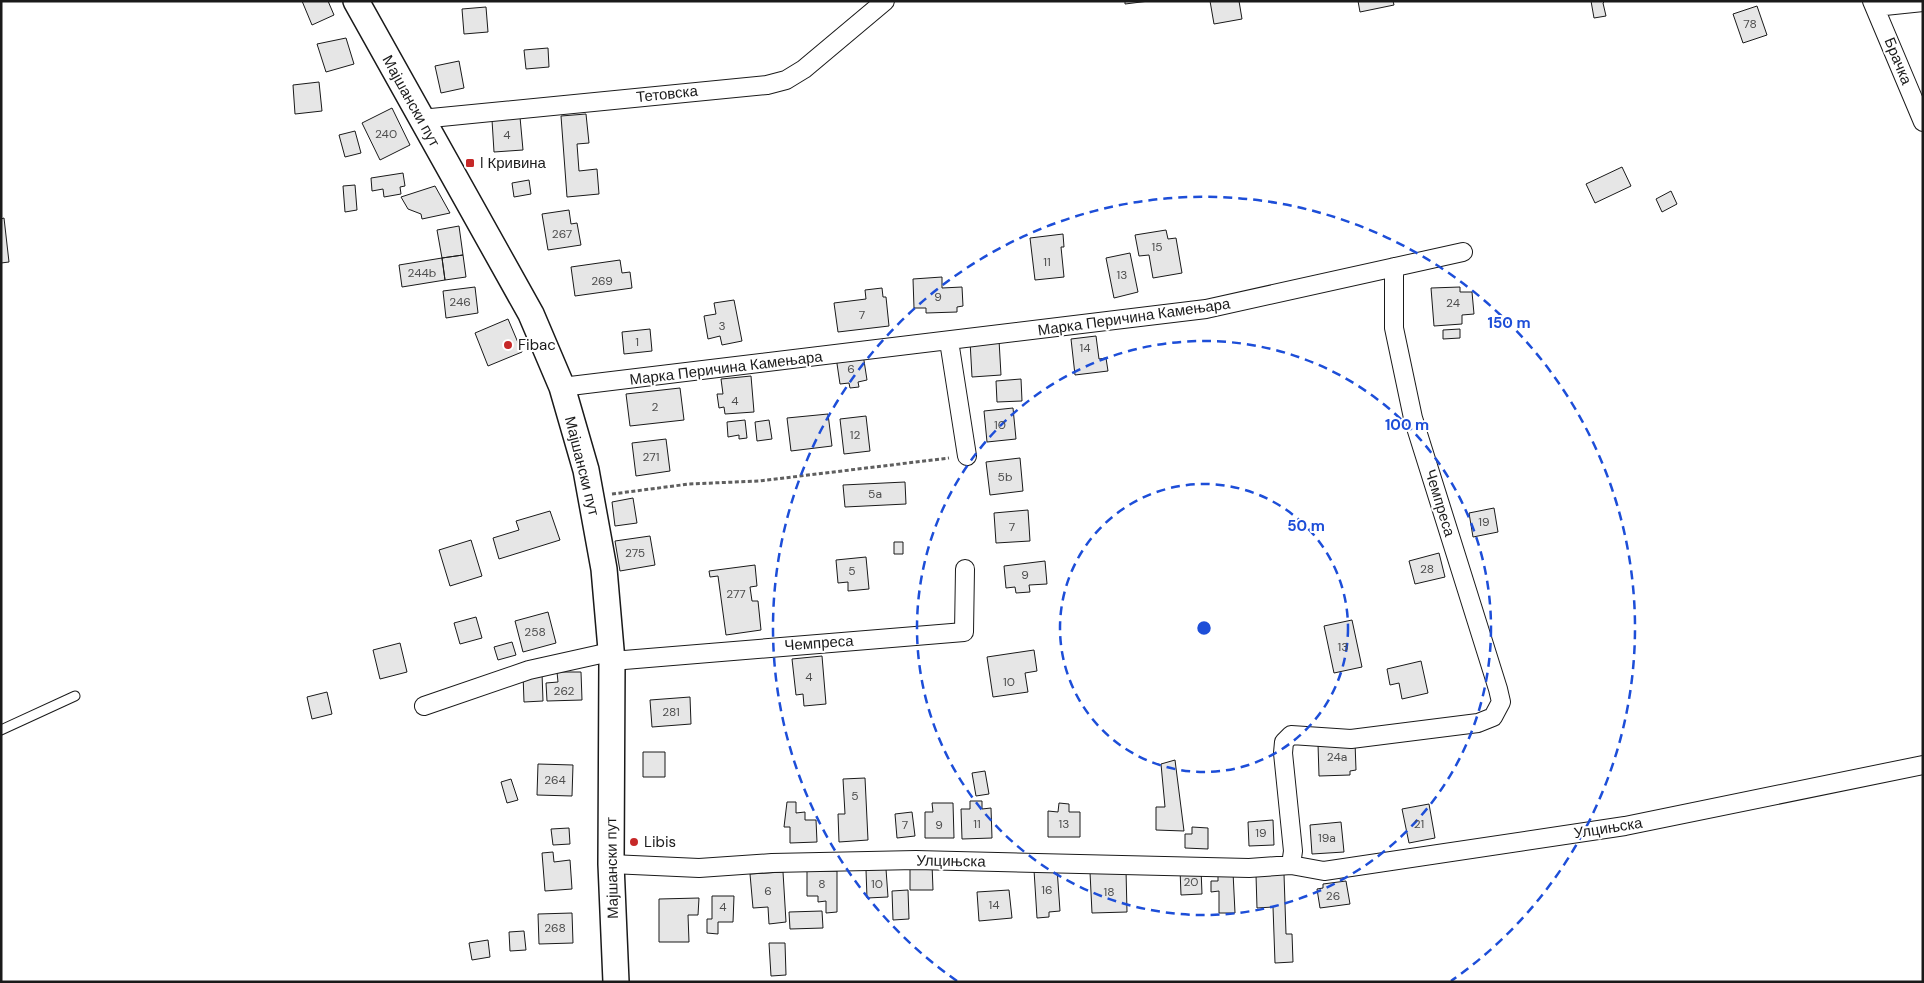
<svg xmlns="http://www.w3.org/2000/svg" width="1924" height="983" font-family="'DM Sans',sans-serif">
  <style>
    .building { fill: #e6e6e6; stroke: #1a1a1a }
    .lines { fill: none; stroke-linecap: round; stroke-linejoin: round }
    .lane-casing { stroke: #1a1a1a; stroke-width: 11 }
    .street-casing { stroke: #1a1a1a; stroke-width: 20 }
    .secondary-casing { stroke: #1a1a1a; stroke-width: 28 }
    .path { stroke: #5f5f5f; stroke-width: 3; stroke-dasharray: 4 2.5; stroke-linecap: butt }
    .lane { stroke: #fff; stroke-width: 9 }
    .street { stroke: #fff; stroke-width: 18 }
    .secondary { stroke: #fff; stroke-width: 25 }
    .ring { fill: none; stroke: #1d4ed8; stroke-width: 2.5; stroke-dasharray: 9 6 }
    .poi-dot { fill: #c62828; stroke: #fff; stroke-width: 2 }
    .labels { text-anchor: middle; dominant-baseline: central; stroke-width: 4; stroke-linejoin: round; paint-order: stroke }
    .number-label { font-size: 12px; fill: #4d4d4d }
    .street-label { font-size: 15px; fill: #1a1a1a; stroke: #fff }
    .poi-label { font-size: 15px; fill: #1a1a1a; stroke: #fff; text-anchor: start }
    .centre { fill: #1d4ed8; stroke: #fff; stroke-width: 2.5 }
    .ring-label { font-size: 15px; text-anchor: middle; font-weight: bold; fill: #1d4ed8; stroke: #fff; stroke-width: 4; stroke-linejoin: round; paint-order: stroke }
  </style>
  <rect width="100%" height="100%" fill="#fff"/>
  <path class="building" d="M 302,1 L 328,1 L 334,15 L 312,25 Z
    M 1125,1 L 1149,1 L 1125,4 Z
    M 1210,1 L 1239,1 L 1242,19 L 1214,24 Z
    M 1358,1 L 1393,1 L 1394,5 L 1360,12 Z
    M 1591,1 L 1605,1 L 1603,3 L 1606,16 L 1594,18 Z
    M 1757,6 L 1767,35 L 1743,43 L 1733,14 Z
    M 486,7 L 488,32 L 464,34 L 462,9 Z
    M 346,38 L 354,64 L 326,72 L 317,44 Z
    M 548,48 L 549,67 L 526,69 L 524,50 Z
    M 459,61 L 464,88 L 441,93 L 435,66 Z
    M 319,82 L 322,111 L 295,114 L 293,85 Z
    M 392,108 L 410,145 L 380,160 L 362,123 Z
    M 586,114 L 589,143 L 577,144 L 579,171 L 597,169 L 599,194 L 567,197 L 561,116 Z
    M 520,117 L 523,150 L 494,152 L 492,120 Z
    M 355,131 L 361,153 L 345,157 L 339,135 Z
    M 1622,167 L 1631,186 L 1595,203 L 1586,184 Z
    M 403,173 L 405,186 L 400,187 L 401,194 L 384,197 L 383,189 L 372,191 L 371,178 Z
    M 529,180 L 531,194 L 514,197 L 512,183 Z
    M 355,185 L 357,210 L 345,212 L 343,186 Z
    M 435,186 L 450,213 L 422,219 L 421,214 L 408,209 L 401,197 Z
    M 1671,191 L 1677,204 L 1662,212 L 1656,199 Z
    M 569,210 L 571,224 L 577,223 L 581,245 L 548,250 L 542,214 Z
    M 4,218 L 9,262 L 1,263 L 1,219 Z
    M 459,226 L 463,255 L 442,258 L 437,230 Z
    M 1166,230 L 1168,239 L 1176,238 L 1182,273 L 1153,278 L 1149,255 L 1139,256 L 1135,235 Z
    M 1063,234 L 1064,247 L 1061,247 L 1064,277 L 1035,280 L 1030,238 Z
    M 1130,253 L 1138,292 L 1114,298 L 1106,258 Z
    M 463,255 L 466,277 L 445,280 L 442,258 Z
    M 442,258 L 445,280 L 402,287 L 399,265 Z
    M 620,260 L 622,273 L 630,272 L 632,288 L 575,296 L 571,267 Z
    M 942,277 L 942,288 L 962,287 L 963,306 L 957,307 L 957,312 L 926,313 L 926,308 L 914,308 L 913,279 Z
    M 475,287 L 478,313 L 446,318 L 443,291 Z
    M 1460,287 L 1460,292 L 1472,292 L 1474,314 L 1462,315 L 1462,324 L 1434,326 L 1431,288 Z
    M 882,288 L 883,297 L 886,297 L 889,326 L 838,332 L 834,303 L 866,299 L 865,290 Z
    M 734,300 L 742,341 L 722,345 L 720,336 L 708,339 L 704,316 L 716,314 L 714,303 Z
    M 508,319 L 522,352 L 488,366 L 475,333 Z
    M 650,329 L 652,351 L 624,354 L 622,332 Z
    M 1460,329 L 1460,338 L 1443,339 L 1443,330 Z
    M 1096,336 L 1099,359 L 1106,358 L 1108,371 L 1075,375 L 1071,339 Z
    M 999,340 L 1001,375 L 972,377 L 970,341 Z
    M 863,354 L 867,380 L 858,382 L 859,387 L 850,388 L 849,383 L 840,384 L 836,357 Z
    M 751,376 L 754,412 L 725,414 L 724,407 L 719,408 L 717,394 L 723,394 L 721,379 Z
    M 1021,379 L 1022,401 L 997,402 L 996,381 Z
    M 680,388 L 684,420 L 630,426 L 626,394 Z
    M 1013,408 L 1016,439 L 987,442 L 984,411 Z
    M 828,414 L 832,446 L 791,451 L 787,418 Z
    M 866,416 L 870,451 L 844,454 L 840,419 Z
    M 745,420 L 747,438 L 739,439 L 739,435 L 728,437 L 727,422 Z
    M 769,420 L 772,439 L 757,441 L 755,422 Z
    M 666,439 L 670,471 L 636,476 L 632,443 Z
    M 1020,458 L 1023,491 L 990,495 L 986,462 Z
    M 905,482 L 906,504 L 845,507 L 843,485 Z
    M 633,498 L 637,523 L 615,526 L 612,502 Z
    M 1494,508 L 1498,532 L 1473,537 L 1469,513 Z
    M 1028,510 L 1030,541 L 996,543 L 994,513 Z
    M 550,511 L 560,540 L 499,559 L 493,538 L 519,530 L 516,521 Z
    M 650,536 L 655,565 L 620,571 L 615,541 Z
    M 471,540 L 482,576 L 450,586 L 439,550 Z
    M 894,542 L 903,542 L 903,554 L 894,554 Z
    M 1439,553 L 1445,577 L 1415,584 L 1409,561 Z
    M 866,557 L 869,589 L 848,591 L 848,582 L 838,583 L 836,560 Z
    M 1045,561 L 1047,584 L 1029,585 L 1030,592 L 1016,593 L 1015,587 L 1006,588 L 1004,566 Z
    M 755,565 L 757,586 L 750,587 L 752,601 L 758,601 L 761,630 L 726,635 L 718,576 L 710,577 L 709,571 Z
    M 548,612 L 556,643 L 523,652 L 515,621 Z
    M 476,617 L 482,638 L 460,644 L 454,623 Z
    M 1352,620 L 1362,667 L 1334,673 L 1324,626 Z
    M 512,642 L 516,655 L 498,660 L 494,647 Z
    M 400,643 L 407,672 L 380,679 L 373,650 Z
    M 1034,650 L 1037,671 L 1025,673 L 1028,692 L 993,697 L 987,657 Z
    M 822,656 L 826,704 L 804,706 L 803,694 L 796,695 L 792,659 Z
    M 1421,661 L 1428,693 L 1402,699 L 1399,683 L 1390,685 L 1387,669 Z
    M 557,672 L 581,672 L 582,700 L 547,701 L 546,683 L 558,682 Z
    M 542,673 L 543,701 L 524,702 L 523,674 Z
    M 327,692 L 332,714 L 312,719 L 307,697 Z
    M 690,697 L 691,724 L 652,727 L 650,700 Z
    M 1355,742 L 1356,770 L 1350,771 L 1350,775 L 1319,776 L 1318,744 Z
    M 643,752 L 665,752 L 665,777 L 643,777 Z
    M 1175,760 L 1184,831 L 1156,830 L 1156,807 L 1165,807 L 1161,764 Z
    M 538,764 L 573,765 L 572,796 L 537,795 Z
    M 985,771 L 989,794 L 976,796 L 972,773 Z
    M 865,778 L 868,840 L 839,842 L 838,814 L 845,814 L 843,779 Z
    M 511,779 L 518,800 L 507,803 L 501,782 Z
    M 970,801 L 982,801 L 982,809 L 991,808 L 992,838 L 962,839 L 961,809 L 970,809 Z
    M 787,802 L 796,802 L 796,813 L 805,812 L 805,820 L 816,820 L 817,842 L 790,843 L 790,827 L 784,827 Z
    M 932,803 L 953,803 L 954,838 L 925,838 L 925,812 L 933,812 Z
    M 1059,803 L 1069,804 L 1069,812 L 1080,812 L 1080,837 L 1048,837 L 1048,811 L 1058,812 Z
    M 1429,804 L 1435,838 L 1409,843 L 1402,809 Z
    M 912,812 L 915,836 L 897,838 L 895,814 Z
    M 1273,820 L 1274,845 L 1249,846 L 1248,822 Z
    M 1341,822 L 1344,852 L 1312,854 L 1310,825 Z
    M 1192,827 L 1208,828 L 1208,849 L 1185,848 L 1185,834 L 1192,834 Z
    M 569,828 L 570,844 L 553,845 L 551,829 Z
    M 553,852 L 554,862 L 570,860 L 572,889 L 545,891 L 542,853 Z
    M 910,864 L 932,864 L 933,890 L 910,890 Z
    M 1057,868 L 1060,911 L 1049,912 L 1049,917 L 1037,918 L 1034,870 Z
    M 886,869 L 888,897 L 867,898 L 866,870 Z
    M 1180,869 L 1201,869 L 1202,894 L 1181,895 Z
    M 1126,870 L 1127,912 L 1092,913 L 1090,872 Z
    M 807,871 L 837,871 L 837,912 L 826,913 L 826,901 L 818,902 L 818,896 L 807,896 Z
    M 783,872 L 786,922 L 769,924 L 768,907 L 753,908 L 750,874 Z
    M 1233,872 L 1235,913 L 1219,913 L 1219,891 L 1211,892 L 1211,881 L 1218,881 L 1218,873 Z
    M 1284,874 L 1286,934 L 1292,934 L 1293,962 L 1275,963 L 1273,907 L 1257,908 L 1256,875 Z
    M 1346,881 L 1350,904 L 1320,908 L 1317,889 L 1323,888 L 1323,884 Z
    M 908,890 L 909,919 L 893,920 L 892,891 Z
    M 1009,890 L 1012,918 L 979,921 L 977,892 Z
    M 712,896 L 734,896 L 733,922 L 718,922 L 718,934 L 707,933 L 707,919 L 712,919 Z
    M 699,898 L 698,915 L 688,915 L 689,942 L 659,942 L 659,899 Z
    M 822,911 L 823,928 L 790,929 L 789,912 Z
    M 572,913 L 573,943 L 539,944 L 538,914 Z
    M 524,931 L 526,950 L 510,951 L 509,932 Z
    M 488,940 L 490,957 L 472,960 L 469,943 Z
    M 769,943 L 785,943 L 786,975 L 771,976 Z"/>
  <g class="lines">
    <defs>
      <path id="lane" d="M 1,730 L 75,696"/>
      <path id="street" d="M 1872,1 L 1923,122
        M 1875,7 L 1923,2
        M 421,119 L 767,85 L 786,80 L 804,69 L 885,1
        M 949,341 L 967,456
        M 562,387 L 1206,309 L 1463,252
        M 612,661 L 964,632 L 965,569
        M 424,706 L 529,670 L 610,652
        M 611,864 L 699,868 L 772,863 L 916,860 L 1249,868 L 1291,865 L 1293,851 L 1283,753 L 1284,742 L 1291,735 L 1351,739 L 1478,723 L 1493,717 L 1501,702 L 1498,689 L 1413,418 L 1394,328 L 1394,267
        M 1291,865 L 1324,871 L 1625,826 L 1923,765"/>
      <path id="secondary" d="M 356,1 L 531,314 L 562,387 L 586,470 L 604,569 L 612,661 L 611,864 L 616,982"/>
    </defs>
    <use href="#lane" class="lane-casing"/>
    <use href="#street" class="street-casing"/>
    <use href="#secondary" class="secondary-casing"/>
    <path class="path" d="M 612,494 L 689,484 L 759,481 L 949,458"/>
    <use href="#lane" class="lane"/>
    <use href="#street" class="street"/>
    <use href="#secondary" class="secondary"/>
  </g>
  <g class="ring">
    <circle cx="1204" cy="628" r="144"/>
    <circle cx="1204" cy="628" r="287"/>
    <path d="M957 981A431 431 0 1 1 1451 981"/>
  </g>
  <g class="poi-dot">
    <rect x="465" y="158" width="10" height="10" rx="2.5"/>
    <circle cx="508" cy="345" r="5"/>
    <circle cx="634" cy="842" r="5"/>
  </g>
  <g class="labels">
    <g class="number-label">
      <text x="1750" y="24">78</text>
      <text x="386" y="134">240</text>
      <text x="507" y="135">4</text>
      <text x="562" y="234">267</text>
      <text x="1157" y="247">15</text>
      <text x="1047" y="262">11</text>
      <text x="422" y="273">244b</text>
      <text x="1122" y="275">13</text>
      <text x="602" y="281">269</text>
      <text x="938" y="297">9</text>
      <text x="460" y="302">246</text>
      <text x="1453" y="303">24</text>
      <text x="862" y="315">7</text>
      <text x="722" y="326">3</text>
      <text x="637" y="342">1</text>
      <text x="1085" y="348">14</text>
      <text x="851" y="369">6</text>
      <text x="735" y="401">4</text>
      <text x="655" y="407">2</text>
      <text x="1000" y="425">10</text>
      <text x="855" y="435">12</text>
      <text x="651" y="457">271</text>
      <text x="1005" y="477">5b</text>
      <text x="875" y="494">5a</text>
      <text x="1484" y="522">19</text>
      <text x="1012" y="527">7</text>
      <text x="635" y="553">275</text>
      <text x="1427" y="569">28</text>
      <text x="852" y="571">5</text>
      <text x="1025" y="575">9</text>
      <text x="736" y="594">277</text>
      <text x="535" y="632">258</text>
      <text x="1343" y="647">13</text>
      <text x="809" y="677">4</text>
      <text x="1009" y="682">10</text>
      <text x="564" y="691">262</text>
      <text x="671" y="712">281</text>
      <text x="1337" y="757">24a</text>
      <text x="555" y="780">264</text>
      <text x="855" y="796">5</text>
      <text x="977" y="824">11</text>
      <text x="1064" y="824">13</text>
      <text x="1419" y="824">21</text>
      <text x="905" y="825">7</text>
      <text x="939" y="825">9</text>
      <text x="1261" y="833">19</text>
      <text x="1327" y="838">19a</text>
      <text x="1191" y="882">20</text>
      <text x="822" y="884">8</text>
      <text x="877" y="884">10</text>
      <text x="1047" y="890">16</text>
      <text x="768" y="891">6</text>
      <text x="1109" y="892">18</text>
      <text x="1333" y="896">26</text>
      <text x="994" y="905">14</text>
      <text x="723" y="907">4</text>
      <text x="555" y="928">268</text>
    </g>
    <g class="street-label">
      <text transform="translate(1898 61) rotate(68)">Брачка</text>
      <text transform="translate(667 94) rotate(-6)">Тетовска</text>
      <text transform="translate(411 101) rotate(61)">Мајшански пут</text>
      <text transform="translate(1134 317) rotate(-8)">Марка Перичина Камењара</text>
      <text transform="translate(726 368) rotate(-7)">Марка Перичина Камењара</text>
      <text transform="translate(582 466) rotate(76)">Мајшански пут</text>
      <text transform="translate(1440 503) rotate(73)">Чемпреса</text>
      <text transform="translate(819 643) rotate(-4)">Чемпреса</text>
      <text transform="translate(1608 828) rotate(-9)">Улцињска</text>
      <text transform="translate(951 861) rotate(1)">Улцињска</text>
      <text transform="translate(612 868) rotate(-91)">Мајшански пут</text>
    </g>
    <g class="poi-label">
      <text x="480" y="163">I Кривина</text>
      <text x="518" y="345">Fibac</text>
      <text x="644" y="842">Libis</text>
    </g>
  </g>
  <circle cx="1204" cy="628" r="8" class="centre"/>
  <g class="ring-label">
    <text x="1509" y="328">150 m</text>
    <text x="1407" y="430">100 m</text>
    <text x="1306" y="531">50 m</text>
  </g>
  <rect width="1924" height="983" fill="none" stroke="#1a1a1a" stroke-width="5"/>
</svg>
